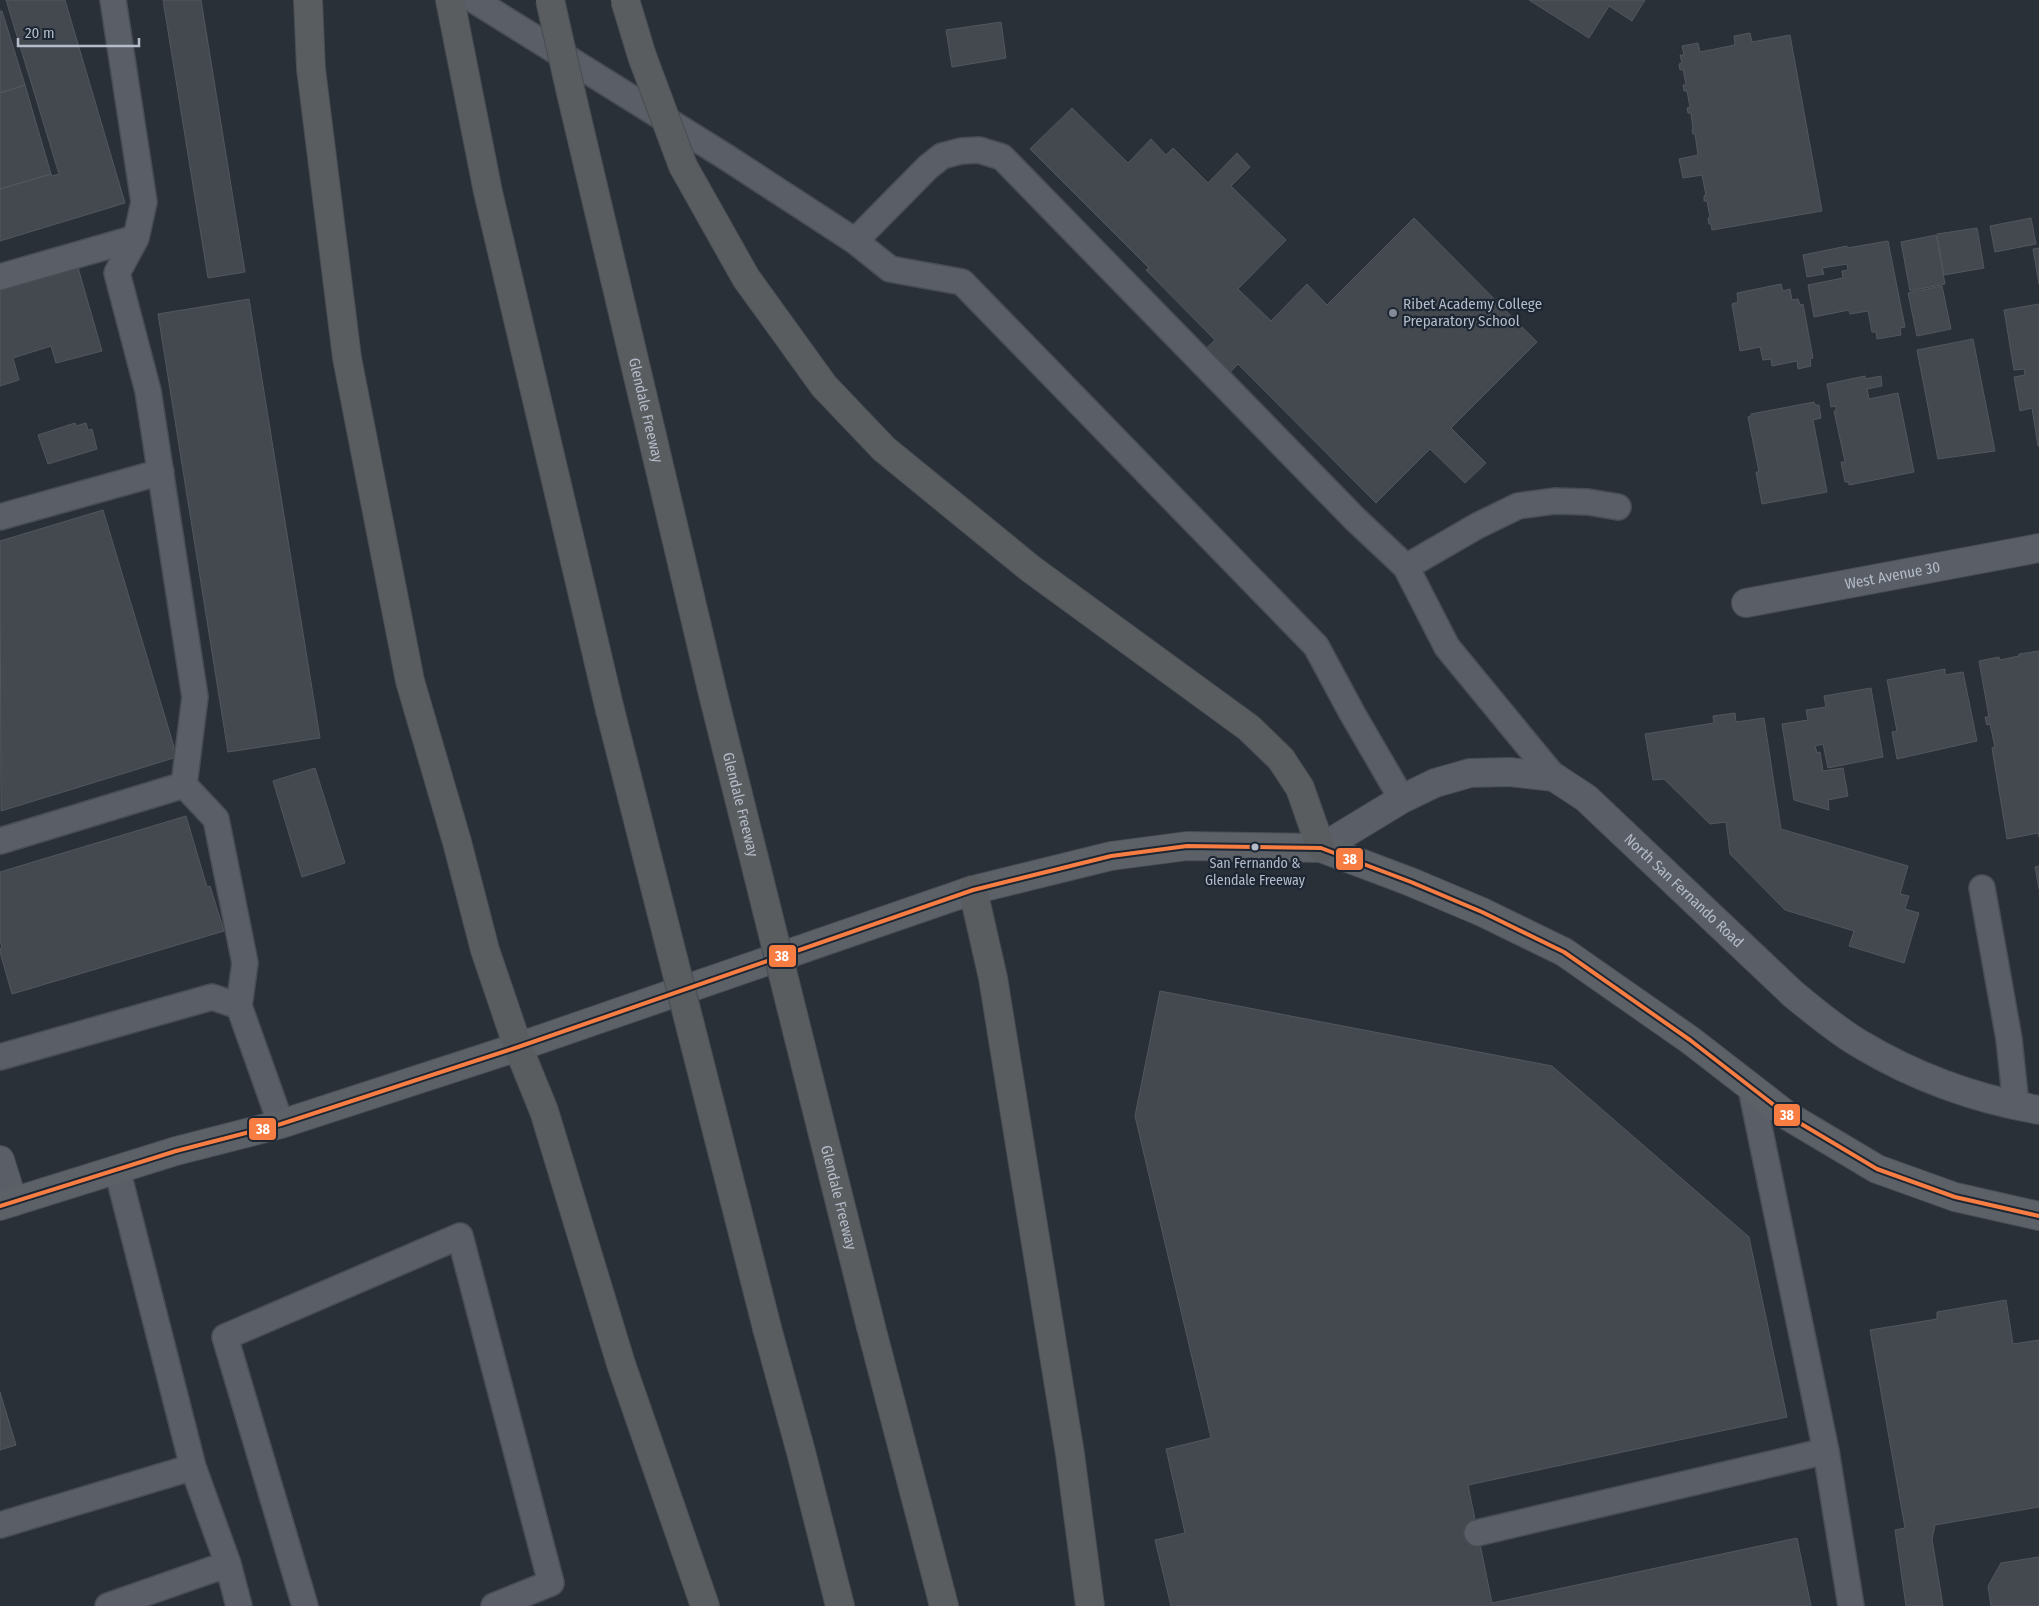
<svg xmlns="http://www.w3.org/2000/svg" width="2039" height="1606" font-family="'Fira Sans Condensed',sans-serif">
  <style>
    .building { fill: #444950; stroke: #52575f }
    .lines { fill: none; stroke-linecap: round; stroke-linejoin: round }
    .lane-casing { stroke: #484c53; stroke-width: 28 }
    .street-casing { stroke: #484c53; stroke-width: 30 }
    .primary-casing { stroke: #484c55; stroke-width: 30 }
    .highway-casing { stroke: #474c53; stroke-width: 30 }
    .lane { stroke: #5a5e66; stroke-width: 25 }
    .street { stroke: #5a5e66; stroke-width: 28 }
    .primary { stroke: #5c6168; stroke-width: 28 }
    .highway { stroke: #5a5d60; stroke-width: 28 }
    .highway-bridge-casing { stroke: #474c53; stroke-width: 30; stroke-linecap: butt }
    .highway-bridge { stroke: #5a5d60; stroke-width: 28 }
    .bus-1-casing { stroke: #1d2633; stroke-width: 8 }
    .bus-1 { stroke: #f77d43; stroke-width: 4 }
    .poi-dot { fill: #848b96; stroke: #1d2633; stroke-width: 2 }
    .bus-dot { fill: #b4bcc9; stroke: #1d2633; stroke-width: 2 }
    .labels { text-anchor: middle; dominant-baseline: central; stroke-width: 4.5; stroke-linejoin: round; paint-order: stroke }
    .bus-label { font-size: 14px; fill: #b4bcc9; stroke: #1d2633 }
    .poi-label { font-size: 15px; fill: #b4bcc9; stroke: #1d2633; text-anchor: start }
    .street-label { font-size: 15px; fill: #b4bcc9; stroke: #1d2633 }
    .line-badge { stroke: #1d2633; stroke-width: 2 }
    .badge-label { font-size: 14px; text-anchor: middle; font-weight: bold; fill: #fff }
  </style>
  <rect width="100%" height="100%" fill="#2a3038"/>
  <path class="building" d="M 6,0 L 65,0 L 125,203 L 0,241 L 0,189 L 51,174 L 52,176 L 59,174 Z
    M 163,0 L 201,0 L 245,272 L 208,278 Z
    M 1529,0 L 1645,0 L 1632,21 L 1609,6 L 1589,38 Z
    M 0,11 L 2,11 L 25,85 L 0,93 Z
    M 1001,22 L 1006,58 L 952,67 L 946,30 Z
    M 1750,33 L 1752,42 L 1790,35 L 1822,211 L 1712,230 L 1711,224 L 1709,224 L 1708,218 L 1710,217 L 1707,201 L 1704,201 L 1704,196 L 1706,195 L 1702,175 L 1683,178 L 1679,159 L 1698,155 L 1695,134 L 1693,134 L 1692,129 L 1693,129 L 1691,113 L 1688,113 L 1687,108 L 1690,107 L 1687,91 L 1684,91 L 1683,85 L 1686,85 L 1683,69 L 1680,70 L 1679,64 L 1682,63 L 1680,55 L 1684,55 L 1682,46 L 1698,43 L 1700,52 L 1735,45 L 1734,36 Z
    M 25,85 L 51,174 L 0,189 L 0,93 Z
    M 1072,108 L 1128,163 L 1151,139 L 1166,155 L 1173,148 L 1208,183 L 1237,153 L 1250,167 L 1231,186 L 1286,240 L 1238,289 L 1271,321 L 1307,284 L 1327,305 L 1414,218 L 1537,342 L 1451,428 L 1486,463 L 1465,483 L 1430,449 L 1376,503 L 1238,364 L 1225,378 L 1201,353 L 1215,340 L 1146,270 L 1149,268 L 1030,149 Z
    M 2031,218 L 2036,244 L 1995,252 L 1990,226 Z
    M 1977,228 L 1984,268 L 1944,275 L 1937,234 Z
    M 1936,235 L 1945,284 L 1910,291 L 1901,242 Z
    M 1888,241 L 1905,327 L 1900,328 L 1901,335 L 1877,339 L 1876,332 L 1872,332 L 1868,311 L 1850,314 L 1849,310 L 1814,317 L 1808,285 L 1843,278 L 1842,271 L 1848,270 L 1847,264 L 1822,268 L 1824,274 L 1807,277 L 1803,255 L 1847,246 L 1847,248 Z
    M 2039,248 L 2039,284 L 2033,249 Z
    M 77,264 L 102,351 L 56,363 L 51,346 L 13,358 L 19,380 L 0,386 L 0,285 Z
    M 1781,284 L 1783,291 L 1790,289 L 1792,300 L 1798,299 L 1800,305 L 1803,304 L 1813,358 L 1810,359 L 1811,366 L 1798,369 L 1797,361 L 1772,366 L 1771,359 L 1763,360 L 1760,347 L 1740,351 L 1732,304 L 1738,302 L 1737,293 Z
    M 1942,286 L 1951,329 L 1917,336 L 1908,293 Z
    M 249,299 L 320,738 L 228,752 L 158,314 Z
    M 2039,304 L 2039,446 L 2038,446 L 2032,408 L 2020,411 L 2014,377 L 2025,375 L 2024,369 L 2014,370 L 2004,310 Z
    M 1973,339 L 1995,451 L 1938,459 L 1917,350 Z
    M 1865,376 L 1865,379 L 1881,376 L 1882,386 L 1867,389 L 1869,399 L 1898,393 L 1914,472 L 1849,485 L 1849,482 L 1845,482 L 1841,462 L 1845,462 L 1834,411 L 1836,411 L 1836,406 L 1831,407 L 1827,384 Z
    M 1814,402 L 1815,405 L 1819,405 L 1821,418 L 1813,420 L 1827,492 L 1762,504 L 1756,472 L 1759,472 L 1748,417 L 1751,416 L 1751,414 Z
    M 75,423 L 76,426 L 86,423 L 88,430 L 92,429 L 97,449 L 48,464 L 38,435 Z
    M 103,510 L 177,757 L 1,811 L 0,541 Z
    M 2039,651 L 2039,837 L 2038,833 L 2007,839 L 1992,748 L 1995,747 L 1990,724 L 1987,725 L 1985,717 L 1989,717 L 1979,661 L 1999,657 L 2000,660 L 2019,656 L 2019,654 Z
    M 1945,669 L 1945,675 L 1963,672 L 1977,741 L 1897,759 L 1892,732 L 1897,731 L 1887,680 Z
    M 1871,688 L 1883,757 L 1828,768 L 1823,744 L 1815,746 L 1817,753 L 1820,752 L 1823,771 L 1843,768 L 1848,796 L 1828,800 L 1829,810 L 1794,800 L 1782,724 L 1808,720 L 1806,710 L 1826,707 L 1824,696 Z
    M 1735,713 L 1736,722 L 1764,718 L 1781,829 L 1908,866 L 1900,894 L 1909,896 L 1905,909 L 1919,913 L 1904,963 L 1849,946 L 1854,931 L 1785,910 L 1730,854 L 1726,822 L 1710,824 L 1664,779 L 1653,780 L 1645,734 L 1714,723 L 1713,716 Z
    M 315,768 L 345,863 L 302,877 L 273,781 Z
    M 186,816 L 207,887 L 210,886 L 224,931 L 12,994 L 0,952 L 0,949 L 2,948 L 0,940 L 0,872 Z
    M 2039,866 L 2039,889 L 2035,867 Z
    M 1160,991 L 1552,1066 L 1749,1237 L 1787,1417 L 1468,1485 L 1492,1603 L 1797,1538 L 1811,1606 L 1171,1606 L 1155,1540 L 1185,1533 L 1166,1449 L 1211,1438 L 1135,1116 Z
    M 2006,1300 L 2013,1344 L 2039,1340 L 2039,1507 L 1935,1525 L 1932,1539 L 1943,1606 L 1906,1606 L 1895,1530 L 1905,1528 L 1870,1330 L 1937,1319 L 1937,1312 Z
    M 0,1392 L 16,1445 L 0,1450 Z
    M 2039,1557 L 2039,1606 L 1991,1606 L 1988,1586 L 2001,1563 Z"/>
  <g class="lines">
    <defs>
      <path id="lane" d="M 113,0 L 144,202 L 136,238 L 117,273 L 148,391 L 195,697 L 184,785
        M 474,0 L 726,157 L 855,241 L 890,269 L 962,282 L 1316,646 L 1352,713 L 1402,799
        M 855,241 L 928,167 L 942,156 L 961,151 L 979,150 L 1002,157 L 1355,519 L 1406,567 L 1447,647 L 1554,777
        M 0,277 L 136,238
        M 0,517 L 161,472
        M 1406,567 L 1477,526 L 1518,506 L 1555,501 L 1588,502 L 1618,507
        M 0,841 L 184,785 L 216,819 L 245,963 L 239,1006 L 281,1124
        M 1982,888 L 2009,1039 L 2016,1106
        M 0,1057 L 212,997 L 239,1006
        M 1751,1088 L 1826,1451 L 1851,1606
        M 117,1169 L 193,1467
        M 0,1525 L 193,1467 L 228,1564
        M 1477,1533 L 1826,1451
        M 108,1606 L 228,1564 L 239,1606
        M 305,1606 L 225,1337 L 460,1236 L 551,1583 L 494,1606"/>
      <g id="street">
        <path id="s1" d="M 1746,603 L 2039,548"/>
        <path id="s2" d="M 1321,848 L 1402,799 L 1435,783 L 1470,773 L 1510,772 L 1554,777 L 1586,798 L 1793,994 C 1814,1011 1836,1030 1860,1044 C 1915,1077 1976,1099 2039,1110"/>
        <path d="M 0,1160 L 13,1202"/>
      </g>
      <path id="primary" d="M 0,1206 L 176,1151 L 281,1124 L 518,1047 L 973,890 L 1111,856 L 1187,846 L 1321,848 L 1411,882 L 1482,912 L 1564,952 L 1690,1040 L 1788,1116 L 1877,1169 L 1955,1197 L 2039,1216"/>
      <g id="highway">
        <path d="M 308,0 L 311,69 L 347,358 L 410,681 L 457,842 L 485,950 L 518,1047 L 544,1111 L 621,1364 L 705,1606"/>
        <path d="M 450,0 L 488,192 L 610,710"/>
        <path id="s3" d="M 571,93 L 713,694"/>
        <path d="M 683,166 L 746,278 L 824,386 L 884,449 L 1031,569 L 1249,728 L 1281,759 L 1300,788 L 1321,848"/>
        <path d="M 973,890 L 993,978 L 1070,1454 L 1090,1606"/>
        <path d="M 871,1327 L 944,1606"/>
        <path d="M 767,1328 L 801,1452 L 840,1606"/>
      </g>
    </defs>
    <use href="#lane" class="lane-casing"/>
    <use href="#street" class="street-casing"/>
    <use href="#primary" class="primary-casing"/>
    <use href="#highway" class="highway-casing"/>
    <use href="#lane" class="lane"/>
    <use href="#street" class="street"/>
    <use href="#primary" class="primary"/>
    <use href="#highway" class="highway"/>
    <defs>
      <g id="highway-bridge">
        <path d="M 550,0 L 571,93"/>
        <path d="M 625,0 L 642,56 L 683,166"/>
        <path id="s4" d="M 713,694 L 871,1327"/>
        <path d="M 610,710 L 767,1328"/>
      </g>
    </defs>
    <use href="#highway-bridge" class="highway-bridge-casing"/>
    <use href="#highway-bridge" class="highway-bridge"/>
    <defs>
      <path id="bus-1" d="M 0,1206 L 176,1151 L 281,1124 L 518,1047 L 973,890 L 1111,856 L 1187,846 L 1321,848 L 1411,882 L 1482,912 L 1564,952 L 1690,1040 L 1788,1116 L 1877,1169 L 1955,1197 L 2039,1216"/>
    </defs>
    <use href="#bus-1" class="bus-1-casing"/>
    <use href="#bus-1" class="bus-1"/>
  </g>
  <circle class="poi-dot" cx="1393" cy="313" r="5"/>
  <circle class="bus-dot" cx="1255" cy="847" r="4.5"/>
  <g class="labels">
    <g class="bus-label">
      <text x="1255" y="863">San Fernando &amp;<tspan x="1255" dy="17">Glendale Freeway</tspan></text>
    </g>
    <g class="poi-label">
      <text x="1403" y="304">Ribet Academy College<tspan x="1403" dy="17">Preparatory School</tspan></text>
    </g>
    <g class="street-label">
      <text stroke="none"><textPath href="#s3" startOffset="326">Glendale Freeway</textPath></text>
      <text stroke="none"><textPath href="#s1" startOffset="149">West Avenue 30</textPath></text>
      <text stroke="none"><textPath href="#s4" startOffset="114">Glendale Freeway</textPath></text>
      <text stroke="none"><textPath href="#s2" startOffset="425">North San Fernando Road</textPath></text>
      <text stroke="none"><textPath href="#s4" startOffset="519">Glendale Freeway</textPath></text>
    </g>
  </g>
  <g class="line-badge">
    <rect x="1335" y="847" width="29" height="24" rx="5" fill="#f77d43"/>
    <rect x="768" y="944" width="29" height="24" rx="5" fill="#f77d43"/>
    <rect x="1773" y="1103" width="28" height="24" rx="5" fill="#f77d43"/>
    <rect x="248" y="1117" width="29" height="24" rx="5" fill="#f77d43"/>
  </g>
  <g class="badge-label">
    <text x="1350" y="864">38</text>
    <text x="782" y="961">38</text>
    <text x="1787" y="1120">38</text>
    <text x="263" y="1134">38</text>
  </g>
  <path d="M18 38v8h121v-8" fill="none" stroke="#b4bcc9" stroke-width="2.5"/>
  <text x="25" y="38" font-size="15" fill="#b4bcc9" stroke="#1d2633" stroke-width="4" paint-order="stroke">20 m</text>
</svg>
